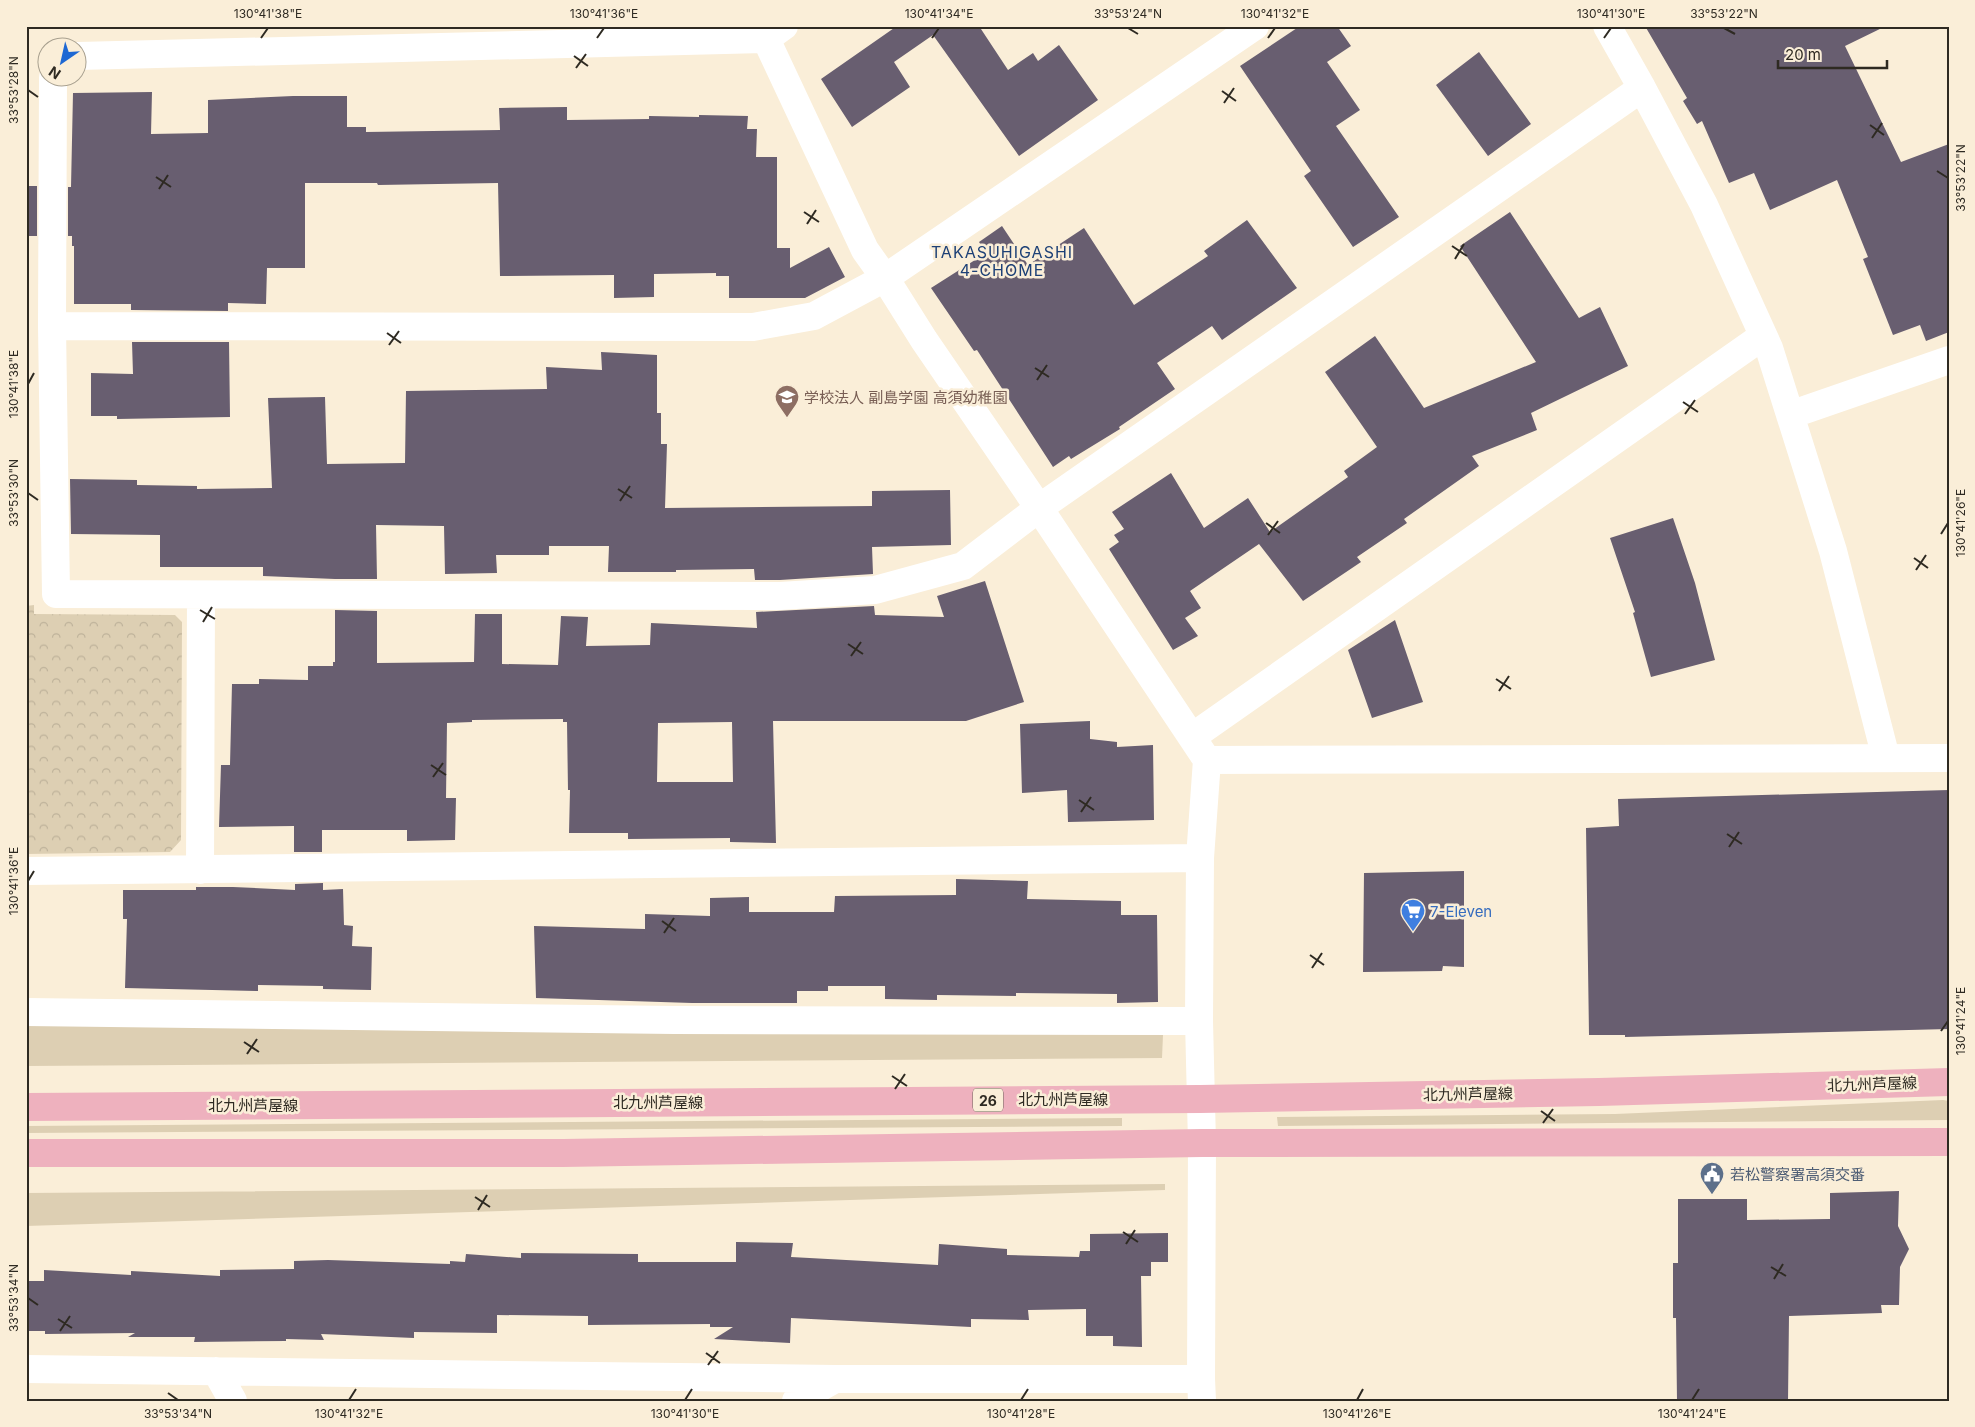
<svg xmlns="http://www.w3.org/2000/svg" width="1975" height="1427" font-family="Inter,'Noto Sans JP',sans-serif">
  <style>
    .grass { fill: #ddcfb3 }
    .park { fill: url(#park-crowns) }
    .building { fill: #685e70; fill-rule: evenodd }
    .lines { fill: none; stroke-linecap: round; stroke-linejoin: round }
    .minor { stroke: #fff; stroke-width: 28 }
    .primary { stroke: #eeb1be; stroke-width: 28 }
    .ticks { fill: none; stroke: #2e2a22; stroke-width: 2 }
    .labels { text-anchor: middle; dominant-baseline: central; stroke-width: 5; stroke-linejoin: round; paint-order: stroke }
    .shield { fill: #faeed8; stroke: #6b6559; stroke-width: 1 }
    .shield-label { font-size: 14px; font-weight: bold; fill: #2e2a22 }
    .education-label { font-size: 15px; fill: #785e54; stroke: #faeed8; text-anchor: start }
    .shop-label { font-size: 15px; fill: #366cbe; stroke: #faeed8; text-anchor: start }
    .street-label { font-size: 15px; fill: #2e2a22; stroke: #faeed8 }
    .service-label { font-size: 15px; fill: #4e5e75; stroke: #faeed8; text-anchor: start }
    .neighbourhood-label { font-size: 16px; letter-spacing: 1px; fill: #1d4076; stroke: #faeed8 }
    .neatline { fill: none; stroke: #2e2a22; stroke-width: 2 }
    .ticks-label { font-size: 12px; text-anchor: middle; fill: #2e2a22 }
  </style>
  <defs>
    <pattern id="park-crowns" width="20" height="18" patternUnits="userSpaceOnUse" patternTransform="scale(1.25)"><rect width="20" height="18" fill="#ddcfb3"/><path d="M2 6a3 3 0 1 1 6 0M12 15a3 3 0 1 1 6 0" fill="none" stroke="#beb29a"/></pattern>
  </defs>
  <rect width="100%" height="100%" fill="#faeed8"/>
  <path class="grass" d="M 26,1025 L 1163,1035 L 1162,1058 L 26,1066 Z
    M 1943,1100 L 1949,1101 L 1949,1120 L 1278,1126 L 1277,1117 L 1615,1114 Z
    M 1122,1118 L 1122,1126 L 26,1133 L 26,1126 Z
    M 1165,1184 L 1165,1190 L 26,1226 L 26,1193 Z"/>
  <path class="park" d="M 34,605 L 34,614 L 175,615 L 182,622 L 181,840 L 170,852 L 26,854 L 26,606 Z"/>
  <path class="building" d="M 897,26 L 979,26 L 1008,70 L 1033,53 L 1038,61 L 1059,45 L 1098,100 L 1019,156 L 933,35 L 894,62 L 910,87 L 852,127 L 821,79 Z
    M 1300,26 L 1337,26 L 1351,46 L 1327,62 L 1360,110 L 1336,126 L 1399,217 L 1353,247 L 1304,176 L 1311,171 L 1240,66 Z
    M 1645,26 L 1886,26 L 1845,46 L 1901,162 L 1949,144 L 1949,332 L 1926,341 L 1920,325 L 1893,335 L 1863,259 L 1868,257 L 1837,180 L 1770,210 L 1754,173 L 1729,183 L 1702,121 L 1697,124 L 1683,101 L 1687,98 Z
    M 1479,52 L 1531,124 L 1488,156 L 1436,85 Z
    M 152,92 L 151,134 L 208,133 L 208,100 L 293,96 L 347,96 L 347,127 L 366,127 L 366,132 L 500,130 L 499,108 L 567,107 L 567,120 L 649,119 L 649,116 L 699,117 L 699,115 L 748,116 L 747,129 L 757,129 L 756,157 L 777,157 L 777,248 L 790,248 L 790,268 L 829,247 L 845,277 L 805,298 L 729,298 L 729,276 L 716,276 L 716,273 L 654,274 L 654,297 L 614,298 L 614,275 L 500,276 L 498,183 L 378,185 L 377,183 L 305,183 L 305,268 L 267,268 L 266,304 L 228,303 L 228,311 L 131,310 L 131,304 L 74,304 L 74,246 L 72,246 L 72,236 L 68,236 L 68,187 L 71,187 L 73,93 Z
    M 26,186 L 37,186 L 37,236 L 26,236 Z
    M 1510,212 L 1579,318 L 1600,307 L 1628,366 L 1531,413 L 1537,430 L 1472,456 L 1479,466 L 1404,519 L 1407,523 L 1357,557 L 1361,562 L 1303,601 L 1259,544 L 1190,591 L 1201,608 L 1185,618 L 1198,636 L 1173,650 L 1109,549 L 1119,542 L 1114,535 L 1124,529 L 1112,512 L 1171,473 L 1204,528 L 1248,498 L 1270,532 L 1348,477 L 1344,471 L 1377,447 L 1325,372 L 1375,336 L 1424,408 L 1536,362 L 1460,246 Z
    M 1247,220 L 1297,288 L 1222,340 L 1212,326 L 1157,363 L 1175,389 L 1119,427 L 1120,429 L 1071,459 L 1069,456 L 1053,467 L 977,350 L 974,351 L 931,288 L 986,253 L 979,242 L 1002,226 L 1028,265 L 1084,228 L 1134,305 L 1208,256 L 1204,251 Z
    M 132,342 L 229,342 L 230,417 L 117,419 L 117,416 L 91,416 L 91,373 L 133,374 Z
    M 601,352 L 657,355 L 657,413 L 661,413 L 661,444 L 667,444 L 665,508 L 872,506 L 872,491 L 950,490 L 951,545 L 872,547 L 873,574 L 780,580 L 755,580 L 754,569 L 676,570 L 676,572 L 608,572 L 609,546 L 549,546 L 549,555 L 496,555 L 497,573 L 445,574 L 444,526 L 376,525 L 377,579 L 335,579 L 263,576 L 263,567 L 160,567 L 160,535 L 71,534 L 70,479 L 137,480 L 137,485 L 197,486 L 197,489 L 272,488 L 268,398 L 325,397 L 327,464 L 405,463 L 406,391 L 547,389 L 546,367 L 602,370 Z
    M 1673,518 L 1695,583 L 1715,660 L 1651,677 L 1633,613 L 1635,612 L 1610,538 Z
    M 985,581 L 1024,702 L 966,721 L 773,721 L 776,843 L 730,842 L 730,838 L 628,839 L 628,833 L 569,833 L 570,790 L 568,790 L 567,722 L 563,722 L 563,719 L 472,720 L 472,722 L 447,723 L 446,798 L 456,798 L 455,840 L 407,841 L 407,830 L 322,830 L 322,852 L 294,852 L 294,826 L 219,827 L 221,765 L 230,765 L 232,684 L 259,684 L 259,679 L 308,680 L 308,666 L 333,666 L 333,662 L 335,662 L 335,610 L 377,611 L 377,663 L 474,662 L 475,614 L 502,614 L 502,664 L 558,665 L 561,616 L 588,617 L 586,646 L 650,645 L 651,623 L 757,628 L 756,612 L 874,606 L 875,615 L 944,617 L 937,596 ZM 732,722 L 733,782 L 657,782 L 658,723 Z
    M 1395,620 L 1423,702 L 1372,718 L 1348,650 Z
    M 1090,721 L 1090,739 L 1117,742 L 1117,747 L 1153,745 L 1154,820 L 1068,822 L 1067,790 L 1022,793 L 1020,724 Z
    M 1949,790 L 1949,1029 L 1625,1037 L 1625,1035 L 1589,1035 L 1586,828 L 1619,826 L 1618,799 Z
    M 1464,871 L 1464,967 L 1443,966 L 1442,971 L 1363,972 L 1364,873 Z
    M 956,879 L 1028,881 L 1027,899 L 1121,901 L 1121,915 L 1157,915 L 1158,1002 L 1117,1003 L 1117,994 L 1016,993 L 1016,996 L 937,995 L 937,1000 L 885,999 L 885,986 L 828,986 L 828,991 L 797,991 L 797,1003 L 692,1003 L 536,998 L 534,926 L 645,929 L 645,914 L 710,916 L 710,898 L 749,897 L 749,912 L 834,912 L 835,896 L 956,895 Z
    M 323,883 L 323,890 L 343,889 L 344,925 L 353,926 L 352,946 L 372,947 L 371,990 L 323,989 L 323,986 L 258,985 L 258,991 L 125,988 L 127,919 L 123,919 L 123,890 L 196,890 L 196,887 L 233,887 L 295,890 L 295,884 Z
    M 1899,1191 L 1898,1226 L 1909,1249 L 1900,1267 L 1899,1305 L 1881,1305 L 1882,1313 L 1789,1316 L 1788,1401 L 1677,1401 L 1676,1318 L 1673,1318 L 1673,1263 L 1678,1263 L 1678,1199 L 1747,1199 L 1747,1220 L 1830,1219 L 1830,1193 Z
    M 1168,1233 L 1168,1262 L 1151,1262 L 1151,1276 L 1141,1276 L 1142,1347 L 1113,1346 L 1113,1336 L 1086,1336 L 1086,1309 L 1028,1310 L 1029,1320 L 971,1319 L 971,1327 L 791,1318 L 790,1343 L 714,1339 L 733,1327 L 710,1327 L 710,1324 L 588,1325 L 588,1316 L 497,1315 L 497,1333 L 414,1332 L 414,1338 L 321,1334 L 324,1340 L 286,1339 L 286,1341 L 194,1342 L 195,1337 L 128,1337 L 135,1333 L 45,1334 L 45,1331 L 26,1331 L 26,1281 L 44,1281 L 44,1270 L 131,1275 L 131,1271 L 220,1276 L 220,1270 L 294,1269 L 294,1261 L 328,1260 L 450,1264 L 450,1261 L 465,1262 L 466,1254 L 521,1258 L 521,1253 L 638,1254 L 638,1262 L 736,1262 L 736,1242 L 793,1243 L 791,1257 L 938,1265 L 939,1244 L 1007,1249 L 1007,1255 L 1079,1257 L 1080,1251 L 1090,1251 L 1090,1234 Z"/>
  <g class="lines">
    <path class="minor" d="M 764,26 L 766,39 L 865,250 L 885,278 L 924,340 L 1039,508 L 1207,760 L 1200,858 L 1199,1021 L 1202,1143 L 1201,1379 L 1202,1401
      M 1607,26 L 1642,88 L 1704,205 L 1769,348 L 1833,551 L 1886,758
      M 78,56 L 766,39 L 784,26
      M 53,78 L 52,326 L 56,594 L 780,596 L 875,590 L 963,566 L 1039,508 L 1642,88
      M 52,326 L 753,327 L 814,316 L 885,278 L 1255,26
      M 1790,415 L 1949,360
      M 1192,737 L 1763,336
      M 1207,760 L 1949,758
      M 200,870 L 201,595
      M 26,871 L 1200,858
      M 26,1012 L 674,1020 L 1199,1021
      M 26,1369 L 836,1379 L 1201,1379
      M 216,1371 L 233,1401
      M 796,1401 L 835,1379"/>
    <path class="primary" d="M 26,1107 L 1200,1099 L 1599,1092 L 1949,1082
      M 26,1153 L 563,1153 L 1202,1143 L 1949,1142"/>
  </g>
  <path class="ticks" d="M 1128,28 L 1138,34M 1724,28 L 1735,34M 261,38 L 268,28M 597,38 L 604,28M 932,38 L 939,28M 1268,38 L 1275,28M 1604,38 L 1611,28M 574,56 L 588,66M 576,68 L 586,54M 28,90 L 38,97M 1222,91 L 1236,101M 1224,103 L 1234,88M 1870,125 L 1884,135M 1872,138 L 1882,123M 1937,171 L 1948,178M 156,177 L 171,187M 159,189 L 168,175M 804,212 L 819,222M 807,224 L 816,210M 1452,246 L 1467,256M 1455,259 L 1464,244M 387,333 L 401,343M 389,345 L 399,331M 1035,368 L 1049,377M 1037,380 L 1047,365M 28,384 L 34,373M 1683,402 L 1698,412M 1685,414 L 1695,400M 618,489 L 632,498M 28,493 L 38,500M 620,501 L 630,486M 1266,523 L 1280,533M 1941,534 L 1948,523M 1268,535 L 1278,521M 1914,558 L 1928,568M 1916,570 L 1926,555M 200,610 L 215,619M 203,622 L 212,607M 848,644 L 863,654M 851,656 L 861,642M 1496,679 L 1511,689M 1499,691 L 1509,676M 431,765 L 446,775M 433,777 L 443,763M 1079,800 L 1094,810M 1081,812 L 1091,797M 1727,834 L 1742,844M 1729,847 L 1739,832M 28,881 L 34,871M 662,921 L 676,931M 664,933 L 674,918M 1310,955 L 1324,965M 1312,968 L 1322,953M 1941,1031 L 1948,1021M 244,1042 L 259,1052M 247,1054 L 257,1039M 892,1076 L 907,1086M 895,1089 L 905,1074M 1541,1111 L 1555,1121M 1543,1123 L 1553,1109M 475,1197 L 490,1207M 478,1210 L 487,1195M 1123,1232 L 1138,1242M 1126,1244 L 1135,1230M 1771,1267 L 1786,1276M 1774,1279 L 1783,1264M 28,1298 L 38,1305M 58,1319 L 72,1328M 60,1331 L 70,1316M 706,1353 L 720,1363M 708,1365 L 718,1351M 168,1393 L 178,1400M 349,1400 L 356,1389M 685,1400 L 692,1389M 1021,1400 L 1028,1389M 1357,1400 L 1363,1389M 1692,1400 L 1699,1389"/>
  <defs>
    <symbol id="school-pin" viewBox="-11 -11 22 30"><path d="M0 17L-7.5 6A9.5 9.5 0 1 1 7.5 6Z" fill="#8d6e63" stroke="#faeed8"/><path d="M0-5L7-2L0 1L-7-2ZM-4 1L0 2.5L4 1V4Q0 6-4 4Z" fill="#fff"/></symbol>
    <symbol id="supermarket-pin" viewBox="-11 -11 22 30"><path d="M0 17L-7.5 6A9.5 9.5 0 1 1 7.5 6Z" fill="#3f7fe0" stroke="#faeed8"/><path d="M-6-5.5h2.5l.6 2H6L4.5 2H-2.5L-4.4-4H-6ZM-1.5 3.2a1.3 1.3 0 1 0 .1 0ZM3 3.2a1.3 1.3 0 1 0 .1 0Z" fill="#fff"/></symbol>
    <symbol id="civic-pin" viewBox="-11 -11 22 30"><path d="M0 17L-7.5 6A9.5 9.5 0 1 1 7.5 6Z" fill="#5c6f8a" stroke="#faeed8"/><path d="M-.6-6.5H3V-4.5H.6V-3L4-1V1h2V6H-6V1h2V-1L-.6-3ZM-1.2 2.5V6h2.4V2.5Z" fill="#fff"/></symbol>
  </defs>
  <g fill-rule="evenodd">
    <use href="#school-pin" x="773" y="383" width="28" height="38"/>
    <use href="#supermarket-pin" x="1399" y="897" width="28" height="38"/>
    <use href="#civic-pin" x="1698" y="1160" width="28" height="38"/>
  </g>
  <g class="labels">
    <rect class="shield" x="973" y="1088.5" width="30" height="23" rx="4"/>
    <g class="shield-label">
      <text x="988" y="1100">26</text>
    </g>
    <g class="education-label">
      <text x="804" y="397">学校法人 副島学園 高須幼稚園</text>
    </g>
    <g class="shop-label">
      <text x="1430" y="911">7-Eleven</text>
    </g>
    <g class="street-label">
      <text transform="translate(1872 1084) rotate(-2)">北九州芦屋線</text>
      <text transform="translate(1468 1094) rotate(-1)">北九州芦屋線</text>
      <text x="1063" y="1099">北九州芦屋線</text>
      <text x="658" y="1102">北九州芦屋線</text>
      <text x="253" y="1105">北九州芦屋線</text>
    </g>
    <g class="service-label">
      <text x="1730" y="1174">若松警察署高須交番</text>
    </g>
    <g class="neighbourhood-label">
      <text x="1002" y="252">TAKASUHIGASHI<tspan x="1002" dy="18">4-CHOME</tspan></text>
    </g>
  </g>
  <rect width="1975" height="1427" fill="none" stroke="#faeed8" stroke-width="55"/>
  <g transform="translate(62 62) rotate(214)"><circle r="24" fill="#faeed8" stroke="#a8a08f"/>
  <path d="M0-4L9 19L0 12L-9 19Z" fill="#1e68d3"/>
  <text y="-8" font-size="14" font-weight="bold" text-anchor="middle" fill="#2e2a22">N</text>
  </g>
  <path d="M1778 60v8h109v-8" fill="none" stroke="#2e2a22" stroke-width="2.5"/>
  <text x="1785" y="60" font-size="15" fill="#2e2a22" stroke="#faeed8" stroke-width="4" paint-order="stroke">20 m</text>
  <rect x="28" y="28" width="1920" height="1372" class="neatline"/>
  <g class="ticks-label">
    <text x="268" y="18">130°41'38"E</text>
    <text x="604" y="18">130°41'36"E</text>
    <text x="939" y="18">130°41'34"E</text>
    <text x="1128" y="18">33°53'24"N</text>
    <text x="1275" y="18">130°41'32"E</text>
    <text x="1611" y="18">130°41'30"E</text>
    <text x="1724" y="18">33°53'22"N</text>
    <text transform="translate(14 90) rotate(-90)" y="4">33°53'28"N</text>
    <text transform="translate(1961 178) rotate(-90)" y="4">33°53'22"N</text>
    <text transform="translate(14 384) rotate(-90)" y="4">130°41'38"E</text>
    <text transform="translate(14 493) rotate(-90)" y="4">33°53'30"N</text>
    <text transform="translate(1961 523) rotate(-90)" y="4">130°41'26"E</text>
    <text transform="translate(14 881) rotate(-90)" y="4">130°41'36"E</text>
    <text transform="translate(1961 1021) rotate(-90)" y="4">130°41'24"E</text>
    <text transform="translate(14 1298) rotate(-90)" y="4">33°53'34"N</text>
    <text x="178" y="1418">33°53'34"N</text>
    <text x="349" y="1418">130°41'32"E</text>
    <text x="685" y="1418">130°41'30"E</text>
    <text x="1021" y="1418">130°41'28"E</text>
    <text x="1357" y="1418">130°41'26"E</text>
    <text x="1692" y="1418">130°41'24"E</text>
  </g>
</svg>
